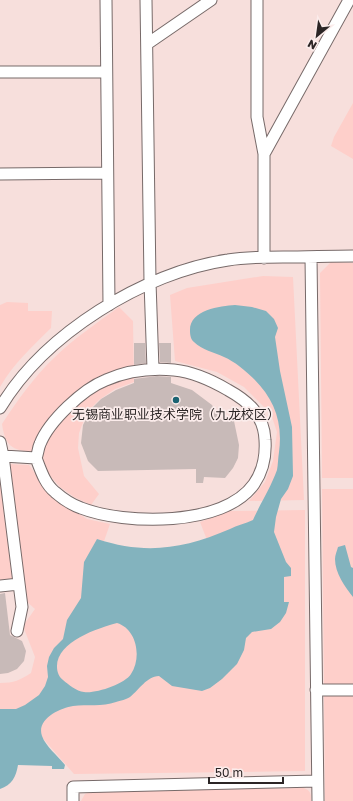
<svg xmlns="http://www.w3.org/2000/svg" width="353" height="801" font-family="'Golos Text','Noto Sans SC',sans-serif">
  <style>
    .built { fill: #f7dfdc }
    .green { fill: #fecfca }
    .water { fill: #83b3be; fill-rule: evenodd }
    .building { fill: #c8bab8 }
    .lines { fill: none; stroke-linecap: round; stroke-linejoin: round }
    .minor-casing { stroke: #776a69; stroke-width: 13 }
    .minor { stroke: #fff; stroke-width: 11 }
    .poi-dot { fill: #1b6372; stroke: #fbeceb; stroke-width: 1.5 }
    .labels { text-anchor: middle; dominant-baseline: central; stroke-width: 3.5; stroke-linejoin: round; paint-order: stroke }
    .poi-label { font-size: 13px; fill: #2b2525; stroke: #fbeceb }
  </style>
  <rect width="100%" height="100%" fill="#fbeceb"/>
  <path class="built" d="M 0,0 L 353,0 L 353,801 L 0,801 Z"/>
  <path class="green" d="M 353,103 L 353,159 L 331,146 L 334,137 Z
    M 331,262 L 353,263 L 353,478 L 322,478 L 320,273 Z
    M 263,276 L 293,277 L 304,500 L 249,501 L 265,482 L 273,461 L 277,432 L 271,414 L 244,387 L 217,372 L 175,361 L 170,295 L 187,288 Z
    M 7,302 L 28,303 L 28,311 L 52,311 L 51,328 C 32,347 13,364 0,387 L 0,305 Z
    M 119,307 L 133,321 L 134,382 L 115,389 L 99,400 L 87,412 L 79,433 L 78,448 L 84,476 L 99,494 L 91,505 L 74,497 L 60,487 L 44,469 L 43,453 C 18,450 6,453 2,424 C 17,401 34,377 54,358 C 73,339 97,323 119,307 Z
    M 8,464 L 29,465 L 52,497 L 87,519 L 110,524 L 103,544 L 153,553 L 207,540 L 200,522 L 229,511 L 305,510 L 305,771 L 74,774 L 19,711 L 0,711 L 0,683 C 14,683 20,680 31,673 L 35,657 L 23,626 L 35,609 L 25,600 Z
    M 0,474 L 13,579 L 0,580 Z
    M 322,489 L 353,489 L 353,685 L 324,686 Z
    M 324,695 L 353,695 L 353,801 L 325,801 Z
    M 304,788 C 311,791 311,794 311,801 L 81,801 L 85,794 L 91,792 Z"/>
  <path class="water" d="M 235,305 L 252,307 L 266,311 L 274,319 L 278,328 L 275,337 L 280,371 L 292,427 L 293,476 L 288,489 L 281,499 L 276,517 L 274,532 L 286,562 L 291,568 L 291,576 L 284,577 L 284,602 L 289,602 L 286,613 L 280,622 L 271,629 L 252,632 L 246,638 L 244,650 L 237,664 L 222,679 L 210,688 L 202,691 L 172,686 L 159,676 C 146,677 140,689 130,697 C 127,699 120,701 116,702 C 102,707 87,704 73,706 C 60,708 36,719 42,736 C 46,747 58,756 65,765 L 64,769 L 52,769 L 52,766 L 18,765 C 16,777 12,785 0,789 L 0,709 L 16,709 L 25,705 L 39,695 L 45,686 L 48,677 L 47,666 L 49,657 L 54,648 L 63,639 L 67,620 L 81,598 L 84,562 L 97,539 C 146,555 183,549 230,529 C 237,525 245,524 253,520 C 260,504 271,487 277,470 C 278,465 278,458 279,452 C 284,415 269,389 239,366 C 235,363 229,359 224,357 C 214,352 202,350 194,342 C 191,340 190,335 190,331 C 189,310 220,306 235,305 ZM 117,623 C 137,629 142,658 131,674 C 125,684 95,694 84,692 C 76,691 69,685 63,680 C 59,677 57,672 57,667 C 56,642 98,628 117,623 Z
    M 345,545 L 351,567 L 353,568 L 353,597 C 345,587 335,573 335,559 C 335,555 337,551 338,547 Z"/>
  <path class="building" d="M 134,343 L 145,343 L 146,363 L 134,365 Z
    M 159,343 L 171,343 L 171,363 L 160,362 Z
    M 157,376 L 171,377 L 171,383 L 192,390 L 212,405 L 221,420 L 234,421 L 239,445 L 238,458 L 233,468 L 225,478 L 204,477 L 203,483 L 196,483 L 196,469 L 98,471 L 88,461 L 81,443 L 83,425 L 91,409 L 101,399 L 116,390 L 134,383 L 134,379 Z
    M 5,593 L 10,635 L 22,641 L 26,651 L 24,661 L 17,669 L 8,673 L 0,674 L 0,594 Z"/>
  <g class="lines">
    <defs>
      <path id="minor" d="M 106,0 L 109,305
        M 146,0 L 150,282 L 153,369
        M 257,0 L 257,117 L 264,154 L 264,258
        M 147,44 L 211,0
        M 0,72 L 106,72
        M 264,154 L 349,0
        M 0,174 L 107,173
        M 311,257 L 318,801
        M 0,408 C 44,334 144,272 228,260 C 246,257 265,257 283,257 C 306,257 330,256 353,256
        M 0,442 L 3,456 L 22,607 L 17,631
        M 3,456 L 36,458 C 41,471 45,484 55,492 C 63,499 72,505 81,508 C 125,525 224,527 254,484 C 263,471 266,455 265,440 C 264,415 248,401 228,390 C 211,380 193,372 174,370 C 152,368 127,371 106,380 C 83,389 49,421 40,444 C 38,448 38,454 36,458
        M 0,586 L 19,584
        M 316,690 L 353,690
        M 73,801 L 73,787 L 317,781"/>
    </defs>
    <use href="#minor" class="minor-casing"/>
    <use href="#minor" class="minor"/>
  </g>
  <circle class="poi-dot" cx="176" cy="400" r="4"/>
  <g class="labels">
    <g class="poi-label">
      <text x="176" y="414">无锡商业职业技术学院（九龙校区）</text>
    </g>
  </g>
  <g transform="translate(317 36) rotate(209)" stroke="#fbeceb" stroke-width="3" paint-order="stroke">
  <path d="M0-3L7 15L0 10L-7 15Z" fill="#2b2525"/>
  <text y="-6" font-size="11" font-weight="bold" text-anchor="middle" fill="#2b2525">N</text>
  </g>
  <path d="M209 777v6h74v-6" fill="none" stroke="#2b2525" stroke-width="2"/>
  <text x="215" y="777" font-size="12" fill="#2b2525" stroke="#fbeceb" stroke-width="3" paint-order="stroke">50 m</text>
</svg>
